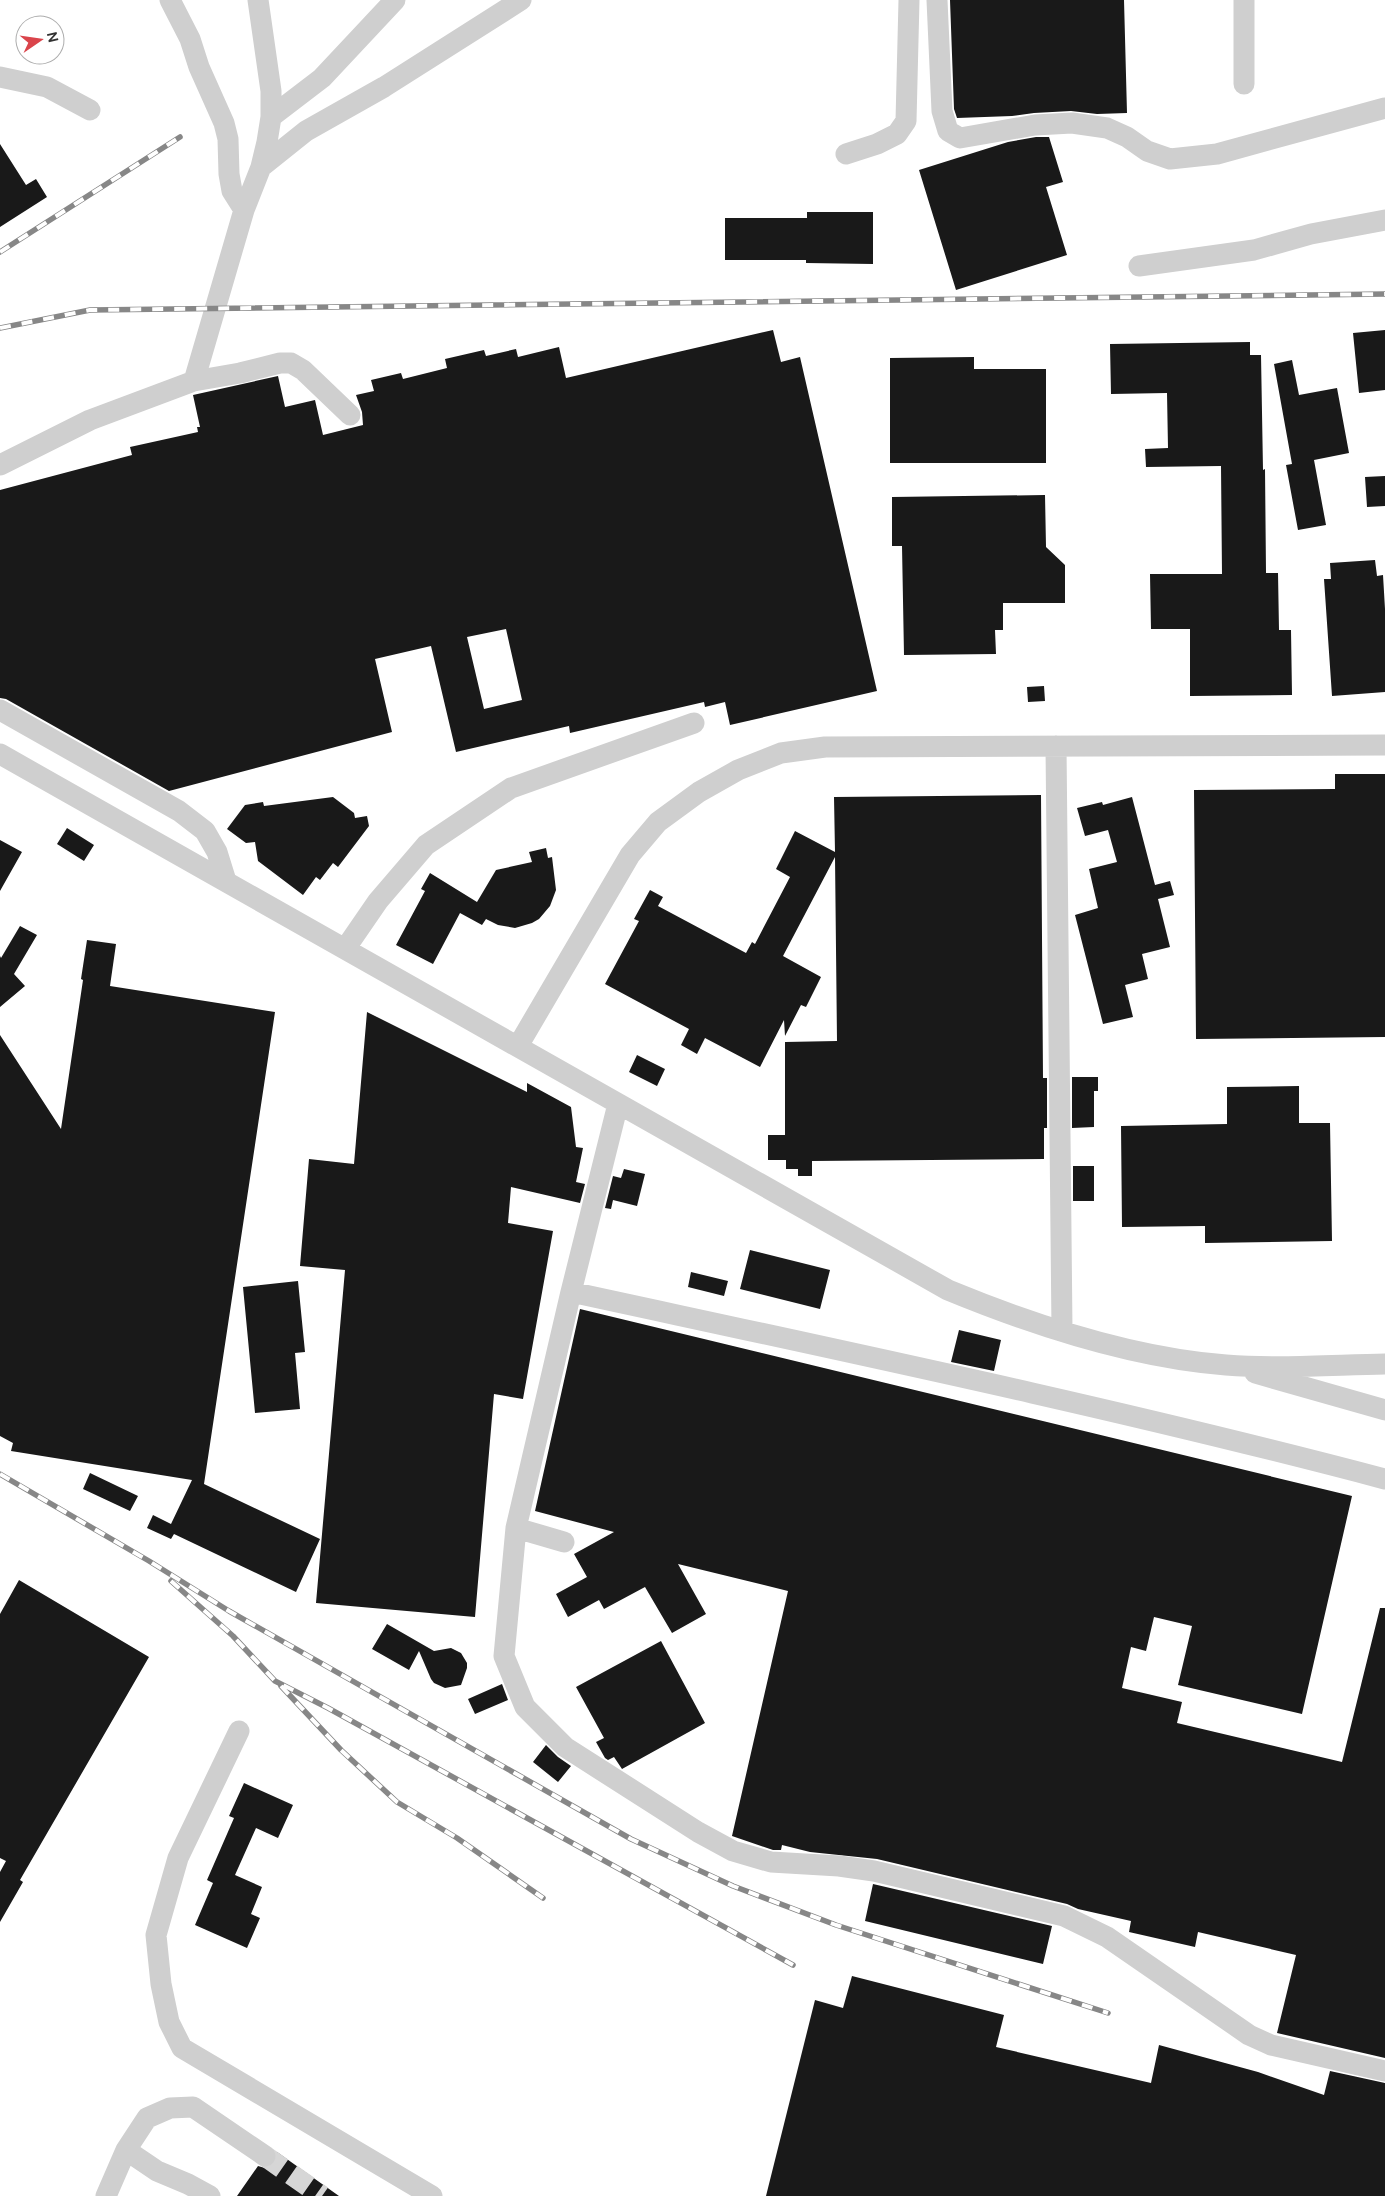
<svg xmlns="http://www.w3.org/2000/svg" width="1385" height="2196" font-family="'DM Sans',sans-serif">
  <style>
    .building { fill: #191919; fill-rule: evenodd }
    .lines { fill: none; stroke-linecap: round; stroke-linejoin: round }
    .minor-tunnel { stroke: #d6d6d6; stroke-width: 21; stroke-dasharray: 21 11; stroke-linecap: butt }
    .minor { stroke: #cfcfcf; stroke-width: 21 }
    .rail-casing { stroke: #878787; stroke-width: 5.5 }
    .rail { stroke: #fff; stroke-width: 4; stroke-dasharray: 11; stroke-linecap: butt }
  </style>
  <rect width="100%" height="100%" fill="#fff"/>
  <path class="building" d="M 950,0 L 1124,0 L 1127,113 L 1097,114 L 1071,111 L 1034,113 L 1012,116 L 957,118 L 954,109 Z
    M 1036,137 L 1049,137 L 1063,182 L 1046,187 L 1067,255 L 956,290 L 919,170 L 1008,142 Z
    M 0,144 L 26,185 L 36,179 L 47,197 L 0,227 Z
    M 807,212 L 873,212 L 873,264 L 806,263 L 806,260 L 725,260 L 725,218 L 807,218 Z
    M 773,330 L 781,362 L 800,357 L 877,691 L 730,725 L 725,702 L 705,707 L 704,702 L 570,733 L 569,726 L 456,752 L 431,646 L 375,659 L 392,732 L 169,791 L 6,699 L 0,698 L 0,490 L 132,455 L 130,447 L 198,432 L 197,427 L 200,427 L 193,395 L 278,376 L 285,407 L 315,400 L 323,435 L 363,425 L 362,412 L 356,395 L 374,391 L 371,380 L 401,373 L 403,379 L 447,368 L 445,359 L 484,350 L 486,356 L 516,349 L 518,357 L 559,347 L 566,378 ZM 506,629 L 522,700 L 484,709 L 467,637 Z
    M 1385,330 L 1385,390 L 1359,393 L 1353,333 Z
    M 1250,342 L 1250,355 L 1261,355 L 1263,470 L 1265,469 L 1266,573 L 1278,573 L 1279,630 L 1291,630 L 1292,695 L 1190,696 L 1190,629 L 1151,629 L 1150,574 L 1222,574 L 1221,466 L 1146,467 L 1145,449 L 1168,448 L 1167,393 L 1111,394 L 1110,344 Z
    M 974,357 L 974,369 L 1046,369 L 1046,463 L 890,463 L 890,358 Z
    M 1292,360 L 1299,395 L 1337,388 L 1349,453 L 1314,460 L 1326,525 L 1298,530 L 1286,465 L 1292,464 L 1274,364 Z
    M 1385,476 L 1385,506 L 1367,507 L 1365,477 Z
    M 1045,495 L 1046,547 L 1065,565 L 1065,603 L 1003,603 L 1003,630 L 995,630 L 996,654 L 904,655 L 902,546 L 892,546 L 892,497 Z
    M 1375,560 L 1377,576 L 1383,575 L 1385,609 L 1385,692 L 1332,696 L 1324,579 L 1331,579 L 1330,563 Z
    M 1044,686 L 1045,701 L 1028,702 L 1027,687 Z
    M 1335,774 L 1385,774 L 1385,1037 L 1196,1039 L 1194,790 L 1335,789 Z
    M 1041,795 L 1043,1078 L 1047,1078 L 1047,1128 L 1044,1128 L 1044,1159 L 812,1161 L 812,1176 L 798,1176 L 798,1169 L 786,1169 L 786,1160 L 768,1160 L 768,1135 L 785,1135 L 785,1042 L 837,1041 L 835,857 L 783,956 L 821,977 L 806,1007 L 801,1005 L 785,1036 L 784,1020 L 760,1067 L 705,1038 L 697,1054 L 681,1045 L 689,1029 L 605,984 L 639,921 L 634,919 L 650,890 L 663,897 L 658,906 L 746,953 L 752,942 L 755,944 L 790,877 L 776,869 L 795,831 L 835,852 L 834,797 Z
    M 333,797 L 354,813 L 355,818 L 367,816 L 369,826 L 338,867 L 333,863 L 320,880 L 316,877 L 303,895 L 258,861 L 255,842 L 246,843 L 227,829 L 245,805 L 263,802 L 264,806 Z
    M 1132,797 L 1155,885 L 1170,881 L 1174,895 L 1158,899 L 1170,947 L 1142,954 L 1148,979 L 1125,985 L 1133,1017 L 1103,1024 L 1075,915 L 1098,908 L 1089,869 L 1117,862 L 1108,830 L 1085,836 L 1077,808 L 1102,802 L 1103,805 Z
    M 67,828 L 94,845 L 84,861 L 57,844 Z
    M 0,840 L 22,852 L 0,891 Z
    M 546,848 L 548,858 L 552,857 L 556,890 L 550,906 L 539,919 L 532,923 L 515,928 L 498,925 L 486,919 L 482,925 L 460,913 L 433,964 L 396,945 L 425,891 L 421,889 L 430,873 L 477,902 L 496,870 L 532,862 L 529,852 Z
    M 20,926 L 37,935 L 14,974 L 25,986 L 0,1007 L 0,956 L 1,958 Z
    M 87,940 L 116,944 L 110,986 L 275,1012 L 204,1484 L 320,1539 L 296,1592 L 174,1534 L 171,1539 L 147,1528 L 153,1515 L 171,1524 L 192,1480 L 11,1451 L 13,1443 L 0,1436 L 0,1035 L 61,1129 L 83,980 L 81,979 Z
    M 367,1012 L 527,1092 L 527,1083 L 571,1107 L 576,1147 L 583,1148 L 576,1182 L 585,1184 L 580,1203 L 511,1187 L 508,1223 L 553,1231 L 523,1399 L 494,1394 L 475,1617 L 316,1603 L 345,1270 L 300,1266 L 309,1159 L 354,1164 Z
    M 637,1055 L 665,1069 L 657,1086 L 629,1072 Z
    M 1072,1077 L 1098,1077 L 1098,1091 L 1094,1091 L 1094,1127 L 1072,1128 Z
    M 1299,1086 L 1299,1123 L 1330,1123 L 1332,1241 L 1205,1243 L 1205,1226 L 1122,1227 L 1121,1126 L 1227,1124 L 1227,1087 Z
    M 1073,1166 L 1094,1166 L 1094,1201 L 1073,1201 Z
    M 624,1169 L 645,1174 L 637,1206 L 613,1200 L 611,1209 L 605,1208 L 613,1176 L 621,1178 Z
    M 750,1250 L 830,1270 L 820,1309 L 740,1289 Z
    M 691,1272 L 728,1281 L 724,1296 L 688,1287 Z
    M 298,1281 L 305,1352 L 295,1353 L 300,1409 L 255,1413 L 243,1287 Z
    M 580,1309 L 1352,1496 L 1302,1714 L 1178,1685 L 1192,1626 L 1154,1617 L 1146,1651 L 1131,1647 L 1122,1688 L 1182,1702 L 1177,1723 L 1342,1762 L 1380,1608 L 1385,1608 L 1385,2058 L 1277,2033 L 1296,1955 L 1198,1932 L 1195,1947 L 1129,1932 L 1131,1921 L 1078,1909 L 1067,1904 L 877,1859 L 810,1852 L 782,1845 L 781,1850 L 773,1850 L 732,1836 L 788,1591 L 678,1564 L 706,1614 L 672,1633 L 645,1587 L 604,1609 L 599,1600 L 568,1617 L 556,1594 L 587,1577 L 574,1554 L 614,1532 L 535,1511 Z
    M 959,1330 L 1001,1340 L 994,1371 L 951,1362 Z
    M 90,1473 L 138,1496 L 130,1511 L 83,1489 Z
    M 19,1580 L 149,1657 L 20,1880 L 23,1882 L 0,1922 L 0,1872 L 6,1861 L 0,1858 L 0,1614 Z
    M 387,1624 L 434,1651 L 451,1648 L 461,1653 L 467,1663 L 467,1668 L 461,1685 L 445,1688 L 434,1683 L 431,1679 L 419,1651 L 409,1670 L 372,1649 Z
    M 661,1641 L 705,1723 L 622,1769 L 614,1757 L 608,1760 L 605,1758 L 596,1742 L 604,1738 L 576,1687 Z
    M 502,1684 L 508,1700 L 475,1714 L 468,1699 Z
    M 546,1745 L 558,1757 L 571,1766 L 558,1782 L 533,1762 Z
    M 244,1783 L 293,1805 L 278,1838 L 256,1828 L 235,1875 L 262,1887 L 251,1914 L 260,1918 L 247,1948 L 195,1925 L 213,1883 L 207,1880 L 234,1818 L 229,1816 Z
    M 873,1884 L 1052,1926 L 1043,1964 L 865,1921 Z
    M 852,1976 L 1004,2015 L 996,2047 L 1151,2083 L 1159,2045 L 1258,2072 L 1324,2095 L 1330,2071 L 1385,2083 L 1385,2196 L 766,2196 L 815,2000 L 843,2008 Z
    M 277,2152 L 339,2196 L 237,2196 L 258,2166 L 265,2168 L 275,2163 Z"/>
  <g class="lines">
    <path class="minor-tunnel" d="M 265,2156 L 322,2196"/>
    <path class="minor" d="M 170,0 L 190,39 L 199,67 L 224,123 L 228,139 L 229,174 L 232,191 L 244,210
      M 937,0 L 942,111 L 948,131 L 960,138 L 1035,125 L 1072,123 L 1107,128 L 1127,137 L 1147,151 L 1170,159 L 1217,154 L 1385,108
      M 0,77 L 47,87 L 90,110
      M 1244,84 L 1244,0
      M 271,117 L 322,78 L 395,0
      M 846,154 L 877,144 L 897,134 L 906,121 L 909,0
      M 261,167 L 306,131 L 384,87 L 521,0
      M 1139,266 L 1254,250 L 1311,234 L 1385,220
      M 194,381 L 244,210 L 261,167 L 267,142 L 271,117 L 271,91 L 258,0
      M 0,465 L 90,420 L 194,381 L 240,373 L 280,363 L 291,363 L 303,370 L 350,415
      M 0,710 L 179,811 L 205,831 L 217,852 L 226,881
      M 1056,746 L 1062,1330
      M 0,754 L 948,1290 C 1033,1325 1134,1358 1226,1365 C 1278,1369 1332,1365 1385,1364
      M 345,949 L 378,901 L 426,845 L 511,788 L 694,723
      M 518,1046 L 630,855 L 658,822 L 699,792 L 738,770 L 781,753 L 825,747 L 1385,745
      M 618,1104 L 571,1292 C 843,1351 1116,1408 1385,1479
      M 1255,1373 L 1385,1410
      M 516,1528 L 571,1292
      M 564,1542 L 516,1528 L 504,1656 L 525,1707 L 565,1747 L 698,1832 L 733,1851 L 771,1862 L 839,1866 L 874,1871 L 1064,1916 L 1107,1937 L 1249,2035 L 1271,2045 L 1385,2071
      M 239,1731 L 178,1858 L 156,1935 L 161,1984 L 169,2022 L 182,2048 L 432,2196
      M 126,2150 L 157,2171 L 188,2184 L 210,2196
      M 106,2196 L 126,2150 L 147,2118 L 170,2108 L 193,2107 L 265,2156"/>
    <defs>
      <path id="rail" d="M 0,252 L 180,137
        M 0,328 L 90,310 L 1385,294
        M 0,1474 L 149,1561 L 229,1611 L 631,1839 L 733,1886 L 836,1925 L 1108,2013
        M 171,1581 L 233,1636 L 275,1681 L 328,1708 L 793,1965
        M 281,1686 L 341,1750 L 397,1802 L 457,1838 L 543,1898"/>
    </defs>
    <use href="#rail" class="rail-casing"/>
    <use href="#rail" class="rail"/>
  </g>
  <g transform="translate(40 40) rotate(77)"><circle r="24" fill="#ffffff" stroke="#adadad"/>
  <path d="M0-4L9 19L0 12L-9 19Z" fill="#da444b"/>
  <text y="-8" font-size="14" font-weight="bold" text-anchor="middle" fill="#323232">N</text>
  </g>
</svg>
